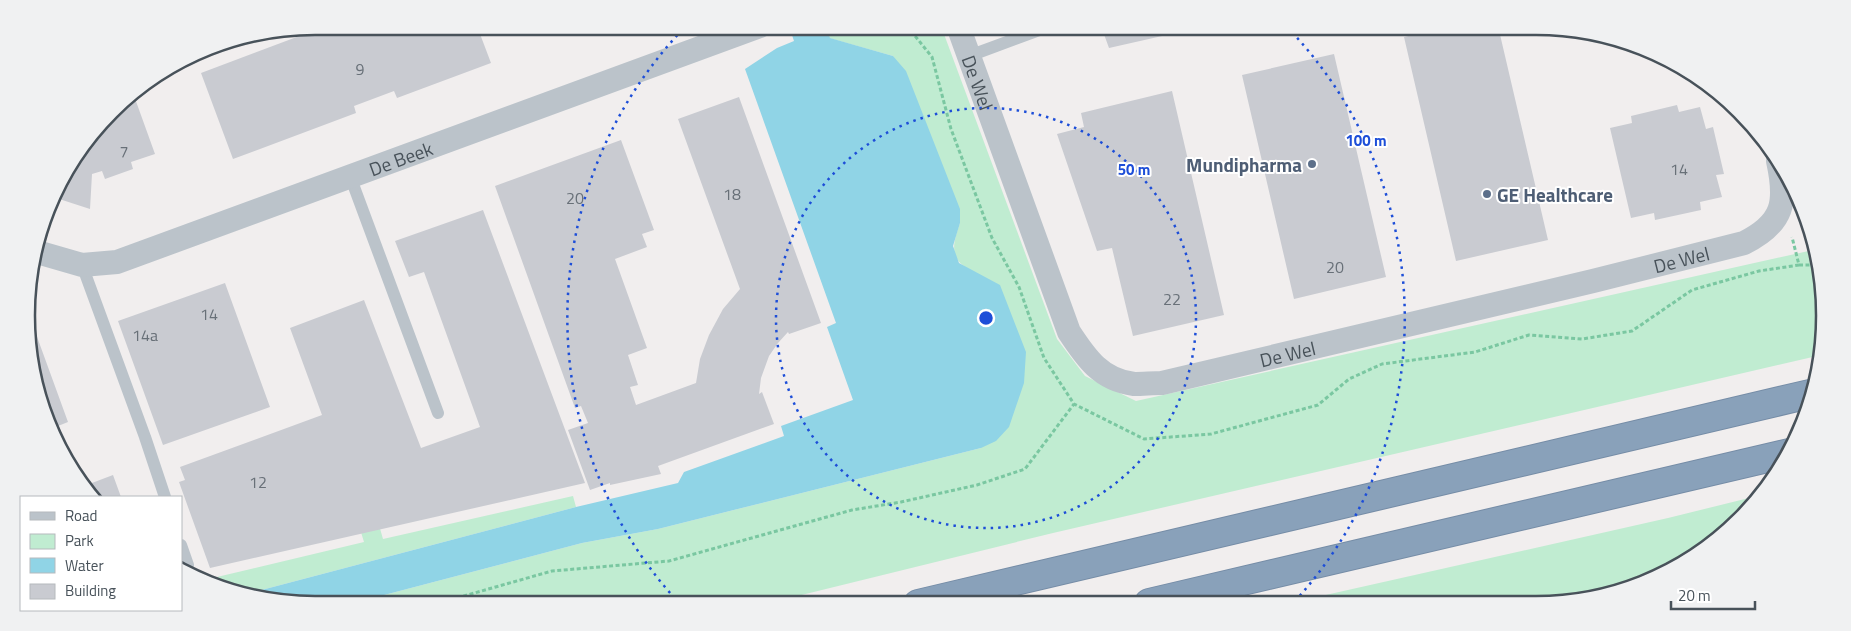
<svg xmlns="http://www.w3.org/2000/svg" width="1851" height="631" font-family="'Titillium Web',sans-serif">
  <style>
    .green { fill: #c0ecd1 }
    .water { fill: #90d4e6 }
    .building { fill: #c9cbd1 }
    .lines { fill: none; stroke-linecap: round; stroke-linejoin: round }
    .motorway-casing { stroke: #758ca6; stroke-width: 30 }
    .path { stroke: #7ac7a1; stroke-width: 3; stroke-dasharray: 4 2.5; stroke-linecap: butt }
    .service { stroke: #bbc3ca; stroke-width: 12 }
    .minor { stroke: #bbc3ca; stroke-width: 24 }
    .motorway { stroke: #89a1ba; stroke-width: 28 }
    .ring { fill: none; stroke: #1d4ed8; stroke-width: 2.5; stroke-dasharray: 2.5 5 }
    .service-dot { fill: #5c6f8a; stroke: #fff; stroke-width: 2 }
    .labels { text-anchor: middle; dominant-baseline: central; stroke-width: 4; stroke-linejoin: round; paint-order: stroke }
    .number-label { font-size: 16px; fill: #687078 }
    .street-label { font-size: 19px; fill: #48525a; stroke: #fff }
    .service-label { font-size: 19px; font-weight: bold; fill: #4e5e75; stroke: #fff; text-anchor: end }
    .rim { fill: none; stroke: #48525a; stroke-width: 2.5 }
    .centre { fill: #1d4ed8; stroke: #fff; stroke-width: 2.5 }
    .ring-label { font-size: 15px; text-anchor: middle; font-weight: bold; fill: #1d4ed8; stroke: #fff; stroke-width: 4; stroke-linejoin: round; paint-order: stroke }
  </style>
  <rect width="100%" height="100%" fill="#f1eeee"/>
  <path class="green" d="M 825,26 L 941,26 L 1057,339 L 1085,376 L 1136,401 L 1813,250 L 1822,277 L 1817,356 L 1053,533 L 765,604 L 346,605 L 582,543 L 658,529 L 981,448 L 967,268 C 948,257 954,241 960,223 L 893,56 L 829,38 Z
    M 573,496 L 576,507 L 243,595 L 219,585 L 217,577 L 364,542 L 360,529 L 379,525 L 383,539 Z
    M 1757,496 L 1726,533 L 1646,583 L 1573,602 L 1290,603 L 1668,518 Z"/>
  <path class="water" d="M 789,26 L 825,26 L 830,38 L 893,56 L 906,71 L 960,209 L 960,223 L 953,246 L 959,263 L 1000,285 L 1026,352 L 1024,383 L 1009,427 L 996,441 L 981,448 L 658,529 L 582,543 L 346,605 L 315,605 L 243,595 L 576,507 L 678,483 L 684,472 L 784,436 L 781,426 L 853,400 L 827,327 L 836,323 L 745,69 L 777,48 L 794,41 Z"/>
  <path class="building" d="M 326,26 L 477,26 L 491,63 L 397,98 L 394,91 L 354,106 L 356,113 L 233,159 L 201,73 Z
    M 1101,26 L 1202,26 L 1202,27 L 1109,48 Z
    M 1452,26 L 1498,26 L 1548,240 L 1456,261 L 1404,37 Z
    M 1334,54 L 1386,277 L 1294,299 L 1242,75 Z
    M 1172,91 L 1224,315 L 1133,336 L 1112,248 L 1097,251 L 1057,134 L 1084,127 L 1081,113 Z
    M 133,93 L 155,154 L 131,162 L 133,169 L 105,179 L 102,171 L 92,174 L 90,209 L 53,197 L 56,187 L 125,98 Z
    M 739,97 L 821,323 L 789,334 L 788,332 L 778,343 L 769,356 L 761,378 L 759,394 L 762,392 L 774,424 L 658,466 L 661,474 L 610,485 L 610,483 L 590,490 L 568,430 L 588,423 L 581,406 L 575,408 L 495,186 L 621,140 L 654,230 L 642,234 L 647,247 L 615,259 L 647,348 L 628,355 L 638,385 L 630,387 L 636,405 L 696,383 L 700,359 L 709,335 L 723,309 L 740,289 L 678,119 Z
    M 1677,105 L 1679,112 L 1700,107 L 1706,129 L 1713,127 L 1724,174 L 1716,175 L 1722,197 L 1700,202 L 1701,210 L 1655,220 L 1654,213 L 1631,218 L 1610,128 L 1632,123 L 1631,116 Z
    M 483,210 L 585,483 L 210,568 L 179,482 L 185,480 L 180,467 L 322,415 L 290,328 L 364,300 L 421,448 L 480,427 L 424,272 L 409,277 L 395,241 Z
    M 225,283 L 270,407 L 163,445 L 118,321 Z
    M 32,323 L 68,422 L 53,428 L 36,390 Z
    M 113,475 L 121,497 L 96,497 L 84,486 Z"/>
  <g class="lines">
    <defs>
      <path id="motorway" d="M 1149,603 L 1789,453
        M 918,604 L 1814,393"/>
    </defs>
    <use href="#motorway" class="motorway-casing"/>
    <path class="path" d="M 907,26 L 932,57 L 951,129 L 992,238 L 1019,287 L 1044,358 L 1074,404 L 1144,439 L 1211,434 L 1318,405 L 1349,379 L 1382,364 L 1475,352 L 1529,335 L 1582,339 L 1632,331 L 1692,290 L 1759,271 L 1799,265 L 1792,237
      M 1799,265 L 1818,265
      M 432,605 L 552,571 L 669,561 L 852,510 L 901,502 L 977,485 L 1025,469 L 1074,404"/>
    <path class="service" d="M 969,56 L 1050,26
      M 350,176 L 438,413
      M 82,265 L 145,437 L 165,497
      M 181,545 L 188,565"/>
    <g class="minor">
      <path id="s1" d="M 958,26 L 1069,332 C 1086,358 1101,380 1134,384 C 1143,384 1153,383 1162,383 L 1593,281 L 1744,243 C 1784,223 1787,202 1778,161"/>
      <path id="s2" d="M 37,252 L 82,265 L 117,262 L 760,26"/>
    </g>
    <use href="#motorway" class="motorway"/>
  </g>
  <g class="ring">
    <circle cx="986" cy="318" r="210"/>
    <path d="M680 604A419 419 0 0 1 685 27M1287 27A419 419 0 0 1 1295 601"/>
  </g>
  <g class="service-dot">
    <circle cx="1312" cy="164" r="5"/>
    <circle cx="1487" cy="194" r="5"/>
  </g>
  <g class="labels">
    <g class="number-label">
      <text x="360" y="69">9</text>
      <text x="124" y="151">7</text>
      <text x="1679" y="169">14</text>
      <text x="732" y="194">18</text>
      <text x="575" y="198">20</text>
      <text x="1335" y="267">20</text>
      <text x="1172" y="299">22</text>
      <text x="209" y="314">14</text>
      <text x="145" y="335">14a</text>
      <text x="258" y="482">12</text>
    </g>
    <g class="street-label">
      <text stroke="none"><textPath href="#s1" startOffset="60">De Wel</textPath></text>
      <text stroke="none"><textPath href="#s2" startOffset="384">De Beek</textPath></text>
      <text stroke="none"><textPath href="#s1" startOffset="974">De Wel</textPath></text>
      <text stroke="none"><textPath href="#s1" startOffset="569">De Wel</textPath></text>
    </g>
    <g class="service-label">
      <text x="1302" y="164">Mundipharma</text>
      <text x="1497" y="194" text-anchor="start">GE Healthcare</text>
    </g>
  </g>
  <path d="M0 0H1851V631H0ZM315 35H1536A280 280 0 0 1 1816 315V316A280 280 0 0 1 1536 596H315A280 280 0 0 1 35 316V315A280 280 0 0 1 315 35Z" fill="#f0f1f2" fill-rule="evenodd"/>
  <path class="rim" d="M315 35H1536A280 280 0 0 1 1816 315V316A280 280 0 0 1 1536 596H315A280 280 0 0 1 35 316V315A280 280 0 0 1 315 35Z"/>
  <circle cx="986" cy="318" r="8" class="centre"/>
  <g class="ring-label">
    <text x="1366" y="146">100 m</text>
    <text x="1134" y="175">50 m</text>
  </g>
  <rect x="20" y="496" width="162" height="115" fill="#ffffff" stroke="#b6babd"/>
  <rect x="30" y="512" width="25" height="8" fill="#bbc3ca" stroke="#b6babd"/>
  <text x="65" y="521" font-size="15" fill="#48525a">Road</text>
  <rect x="30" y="534" width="25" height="15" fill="#c0ecd1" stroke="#b6babd"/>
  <text x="65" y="546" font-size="15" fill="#48525a">Park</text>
  <rect x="30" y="558" width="25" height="15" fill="#90d4e6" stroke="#b6babd"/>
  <text x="65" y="571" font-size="15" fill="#48525a">Water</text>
  <rect x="30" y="584" width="25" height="15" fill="#c9cbd1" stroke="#b6babd"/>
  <text x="65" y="596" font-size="15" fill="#48525a">Building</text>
  <path d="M1671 601v8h84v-8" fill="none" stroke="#48525a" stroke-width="2.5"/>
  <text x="1678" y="601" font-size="15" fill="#48525a" stroke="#ffffff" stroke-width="4" paint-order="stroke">20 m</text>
</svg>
